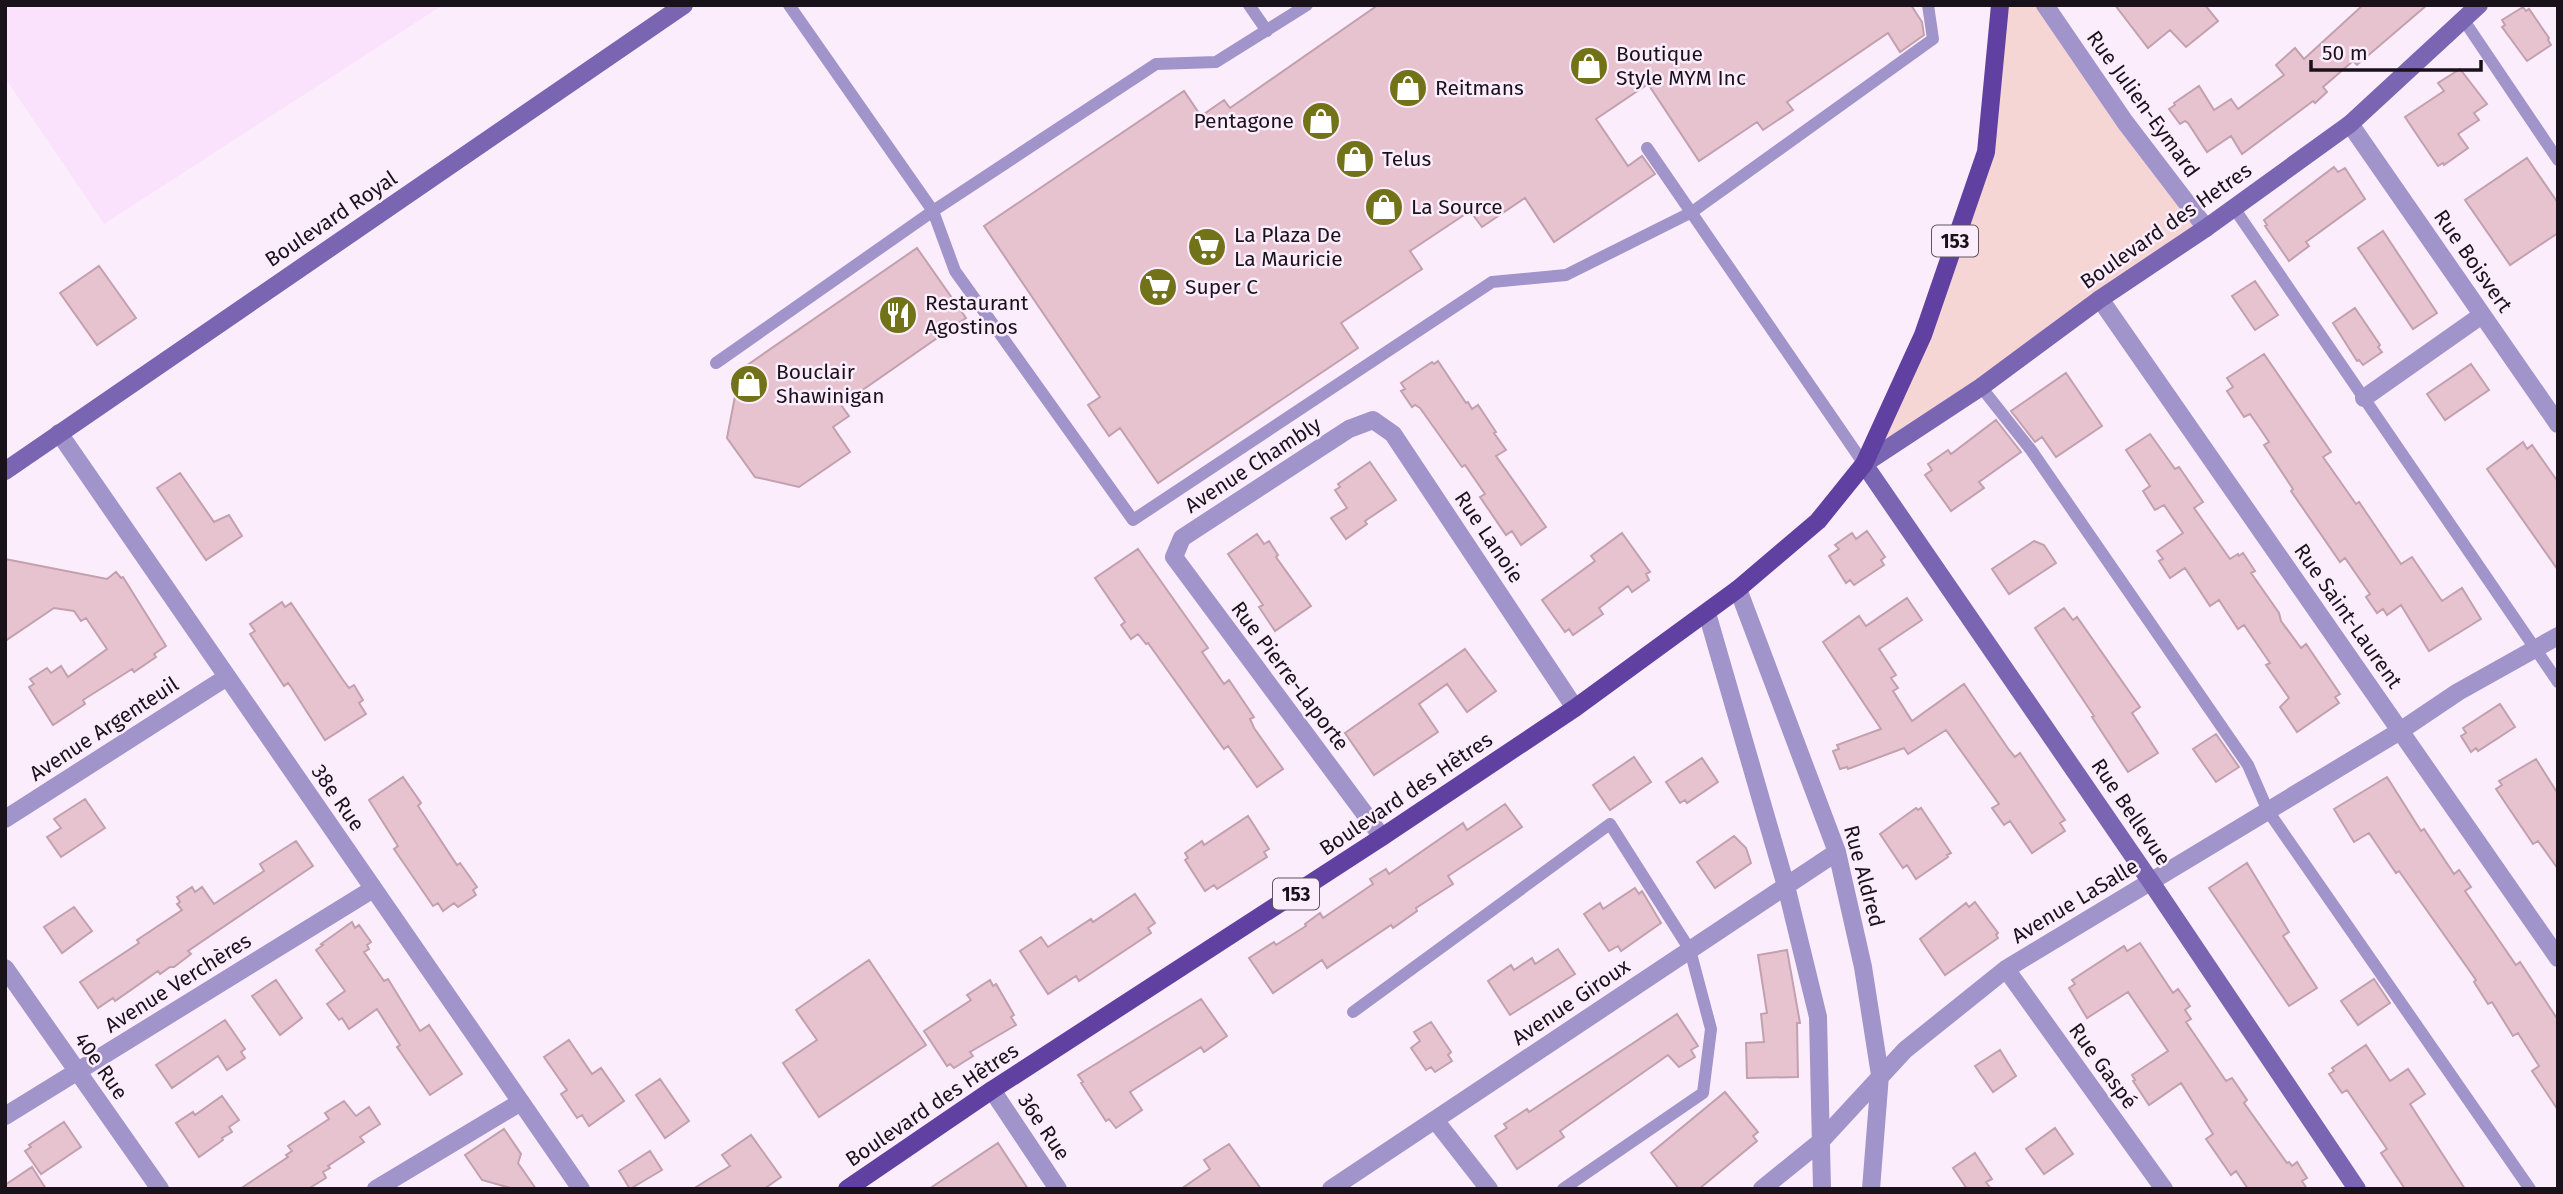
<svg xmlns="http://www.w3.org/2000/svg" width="2563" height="1194" font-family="'Fira Sans',sans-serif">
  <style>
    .built { fill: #fae2fc }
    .green { fill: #f6d6d4 }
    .building { fill: #e7c3d0; stroke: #c2a0ad; stroke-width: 2 }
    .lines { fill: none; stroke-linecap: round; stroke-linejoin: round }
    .lane { stroke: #a094ca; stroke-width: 12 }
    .street { stroke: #a094ca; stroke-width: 18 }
    .secondary { stroke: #7a65b3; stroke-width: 18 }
    .primary { stroke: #6041a1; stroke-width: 18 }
    .labels { text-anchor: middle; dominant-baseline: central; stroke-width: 5; stroke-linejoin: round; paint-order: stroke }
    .shield { fill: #fcedfd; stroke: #5e545f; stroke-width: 2 }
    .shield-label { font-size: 19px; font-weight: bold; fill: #1a121b }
    .poi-label { font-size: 21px; fill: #1a121b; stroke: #fcedfd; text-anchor: start }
    .street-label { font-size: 21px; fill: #1a121b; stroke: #fcedfd }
  </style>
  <rect width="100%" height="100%" fill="#fcedfd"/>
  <path class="built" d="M 5,5 L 443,5 L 104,224 L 5,78 Z"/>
  <path class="green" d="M 2000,5 L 2046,5 L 2206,228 L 1864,464 L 1986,152 Z"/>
  <path class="building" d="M 1378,5 L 1911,5 L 1922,22 L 1924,35 L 1900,52 L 1888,33 L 1787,102 L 1793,110 L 1763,130 L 1757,122 L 1699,161 L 1648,84 L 1596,119 L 1628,166 L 1642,156 L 1655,174 L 1554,242 L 1525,198 L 1482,227 L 1470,211 L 1410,251 L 1422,269 L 1341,323 L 1358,348 L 1158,483 L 1120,428 L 1109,436 L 1088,405 L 1100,397 L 984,226 L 1184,91 L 1201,116 L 1224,100 L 1230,108 Z
    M 2115,5 L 2205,5 L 2218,21 L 2186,47 L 2170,30 L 2148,48 Z
    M 2363,5 L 2427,5 L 2357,65 L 2353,61 L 2323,87 L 2327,92 L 2315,103 L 2313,101 L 2242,154 L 2231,136 L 2207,152 L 2188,123 L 2185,121 L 2180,124 L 2169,109 L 2175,105 L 2174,103 L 2199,86 L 2214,110 L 2231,99 L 2238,109 L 2284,75 L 2276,65 L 2295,48 L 2304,59 Z
    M 2523,7 L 2526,11 L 2529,9 L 2549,38 L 2548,40 L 2551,45 L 2527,61 L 2502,27 L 2505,25 L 2502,20 Z
    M 2460,69 L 2487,104 L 2474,113 L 2479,120 L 2458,134 L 2468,148 L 2444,165 L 2443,163 L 2438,166 L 2405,117 L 2444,91 L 2438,83 Z
    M 2527,158 L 2558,203 L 2558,233 L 2510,265 L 2465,200 Z
    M 2334,167 L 2338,172 L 2345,168 L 2365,199 L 2306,242 L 2309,246 L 2289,261 L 2265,226 L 2267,225 L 2264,220 Z
    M 2383,231 L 2437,313 L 2413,329 L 2358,248 Z
    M 917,248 L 966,318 L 841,405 L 849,416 L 833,427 L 850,452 L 799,487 L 755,477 L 727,438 L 740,370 Z
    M 99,266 L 136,318 L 97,345 L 60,293 Z
    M 2255,281 L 2278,315 L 2255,330 L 2232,296 Z
    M 2355,308 L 2380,345 L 2378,347 L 2382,352 L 2363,365 L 2359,360 L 2357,361 L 2333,323 Z
    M 2264,354 L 2331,452 L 2323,457 L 2356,504 L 2359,502 L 2401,564 L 2412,557 L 2442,601 L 2462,588 L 2481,619 L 2429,651 L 2401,605 L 2387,615 L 2383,609 L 2377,613 L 2366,597 L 2370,594 L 2345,558 L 2340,562 L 2291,491 L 2293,489 L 2264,445 L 2269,442 L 2259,427 L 2250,414 L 2244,417 L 2227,391 L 2233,387 L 2227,378 Z
    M 1438,361 L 1466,403 L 1468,402 L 1472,409 L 1478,405 L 1496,432 L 1494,433 L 1506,450 L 1496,456 L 1546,527 L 1521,545 L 1512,531 L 1506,535 L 1480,497 L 1485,494 L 1465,465 L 1462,467 L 1420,408 L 1415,405 L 1412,407 L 1401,391 L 1405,389 L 1401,383 L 1432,362 L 1434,364 Z
    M 2471,364 L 2489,390 L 2445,420 L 2427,394 Z
    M 2066,373 L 2102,426 L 2056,457 L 2042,437 L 2035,442 L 2011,411 Z
    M 1996,420 L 2021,452 L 1979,482 L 1984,488 L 1951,511 L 1925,475 L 1932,470 L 1928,464 L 1948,450 L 1951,454 Z
    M 2150,434 L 2175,469 L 2179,467 L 2203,502 L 2194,508 L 2230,559 L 2238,554 L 2239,556 L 2243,553 L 2255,571 L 2251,573 L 2279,613 L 2281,621 L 2301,648 L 2306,644 L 2340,694 L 2335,697 L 2339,703 L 2297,732 L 2280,707 L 2289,698 L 2266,665 L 2270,663 L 2244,625 L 2238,629 L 2219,600 L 2210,606 L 2185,568 L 2170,578 L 2159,561 L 2163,559 L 2157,551 L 2183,533 L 2164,505 L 2155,510 L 2143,491 L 2150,486 L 2126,450 Z
    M 2523,442 L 2527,449 L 2532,445 L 2558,482 L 2558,570 L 2487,469 Z
    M 1370,462 L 1396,500 L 1365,521 L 1367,524 L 1346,539 L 1331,518 L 1347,508 L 1335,490 L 1340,487 L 1338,484 Z
    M 180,473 L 214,522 L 229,515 L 242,536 L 206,560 L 157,488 Z
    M 1867,531 L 1885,557 L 1881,560 L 1884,565 L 1854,585 L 1850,580 L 1846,583 L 1829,556 L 1839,549 L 1835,545 L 1852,533 L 1856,539 Z
    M 1622,533 L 1650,572 L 1646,574 L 1649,580 L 1632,592 L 1628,586 L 1599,608 L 1603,614 L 1573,635 L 1569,629 L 1565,632 L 1542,600 L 1595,561 L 1591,556 Z
    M 1257,534 L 1264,544 L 1269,541 L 1278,555 L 1276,557 L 1311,606 L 1275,631 L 1259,607 L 1263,605 L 1228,554 Z
    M 2034,541 L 2044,545 L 2056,563 L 2009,594 L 1992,569 Z
    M 1138,549 L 1208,648 L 1202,652 L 1224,684 L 1229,680 L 1254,717 L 1250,719 L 1254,728 L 1283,769 L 1257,787 L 1228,746 L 1224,749 L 1148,643 L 1146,644 L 1138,634 L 1131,639 L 1121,625 L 1125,622 L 1095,578 Z
    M 5,559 L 107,579 L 116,572 L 121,578 L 123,577 L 166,646 L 154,654 L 156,657 L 134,672 L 132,669 L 83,700 L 85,704 L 53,725 L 29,687 L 34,684 L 30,679 L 47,668 L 51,673 L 61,666 L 68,677 L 107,649 L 86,618 L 81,621 L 74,611 L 54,608 L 5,641 Z
    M 1907,598 L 1922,620 L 1879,649 L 1896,675 L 1891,678 L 1898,688 L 1893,691 L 1912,721 L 1964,684 L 2009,750 L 2015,757 L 2020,753 L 2065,820 L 2060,823 L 2065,831 L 2032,853 L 2010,821 L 2004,825 L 1992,808 L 1999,804 L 1946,730 L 1908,754 L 1904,748 L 1848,769 L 1847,767 L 1840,769 L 1833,751 L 1839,749 L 1837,745 L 1881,729 L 1823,642 L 1859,616 L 1866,626 Z
    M 282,602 L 285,607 L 291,603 L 343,680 L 349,688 L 354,685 L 363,700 L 359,703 L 366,714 L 325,740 L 291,687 L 288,683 L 284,686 L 250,634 L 255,631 L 250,624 Z
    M 2064,608 L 2073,620 L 2077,617 L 2140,707 L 2132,713 L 2158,753 L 2128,772 L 2092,717 L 2094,716 L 2035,628 Z
    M 1465,649 L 1496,691 L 1467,712 L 1447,684 L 1419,704 L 1438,732 L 1374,775 L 1345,733 Z
    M 2500,704 L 2515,727 L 2478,751 L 2476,748 L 2471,752 L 2461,736 L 2466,733 L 2463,728 Z
    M 2216,734 L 2239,767 L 2216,782 L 2193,749 Z
    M 1634,757 L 1651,782 L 1610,810 L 1593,785 Z
    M 1702,758 L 1718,782 L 1687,803 L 1685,800 L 1680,803 L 1666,782 Z
    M 2536,759 L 2558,794 L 2558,869 L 2538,841 L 2533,844 L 2496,789 L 2502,785 L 2499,781 Z
    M 403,777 L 421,803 L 418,806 L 457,865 L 460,863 L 477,887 L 473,890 L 476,895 L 458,907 L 454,903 L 443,911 L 438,903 L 433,906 L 394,849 L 398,846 L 369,800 Z
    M 2387,777 L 2421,831 L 2424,829 L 2454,874 L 2459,870 L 2471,887 L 2465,891 L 2516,965 L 2520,962 L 2558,1020 L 2558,1110 L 2532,1071 L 2539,1066 L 2518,1033 L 2513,1036 L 2492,1002 L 2488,1004 L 2474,982 L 2476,980 L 2399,871 L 2396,873 L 2369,833 L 2354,842 L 2334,809 Z
    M 85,799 L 105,828 L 61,857 L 47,837 L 61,828 L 54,819 Z
    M 1505,804 L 1522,827 L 1448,876 L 1453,884 L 1416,908 L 1417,911 L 1393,928 L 1391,925 L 1327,968 L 1322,960 L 1273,993 L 1249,958 L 1274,942 L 1276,945 L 1306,926 L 1305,924 L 1320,913 L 1323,918 L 1373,884 L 1370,879 L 1386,869 L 1389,874 L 1463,823 L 1467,830 Z
    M 1916,808 L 1918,810 L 1921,808 L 1951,853 L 1947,855 L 1948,857 L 1916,879 L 1907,865 L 1903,868 L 1880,834 Z
    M 1248,816 L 1269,849 L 1264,852 L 1267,857 L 1217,889 L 1214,885 L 1205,891 L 1185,860 L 1188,858 L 1185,853 L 1202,841 L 1204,845 Z
    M 1734,836 L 1746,848 L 1751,863 L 1715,888 L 1697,862 Z
    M 296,841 L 313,866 L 188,951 L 191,954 L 174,967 L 170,967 L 160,974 L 158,971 L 115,1001 L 113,998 L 98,1008 L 80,982 L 139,943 L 137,940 L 182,910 L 177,904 L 180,902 L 177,897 L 192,887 L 195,892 L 202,887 L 214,904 L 264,871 L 260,864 Z
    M 2247,863 L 2289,932 L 2283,936 L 2317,988 L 2289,1006 L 2209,888 Z
    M 1635,888 L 1639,894 L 1642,891 L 1661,923 L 1621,951 L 1618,946 L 1609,951 L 1584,914 L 1600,903 L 1603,909 Z
    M 1135,894 L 1155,923 L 1148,928 L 1151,933 L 1079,981 L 1076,976 L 1048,994 L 1020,951 L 1041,937 L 1048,947 L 1091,919 L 1093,922 Z
    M 1975,902 L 1998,933 L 1996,935 L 1998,938 L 1945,975 L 1920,939 L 1966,903 L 1969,907 Z
    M 74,907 L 92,931 L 62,953 L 44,927 Z
    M 352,922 L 355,928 L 359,925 L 371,942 L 367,945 L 369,949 L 364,952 L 384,981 L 388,979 L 420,1031 L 429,1025 L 462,1074 L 430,1095 L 397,1047 L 400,1045 L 377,1009 L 349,1029 L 342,1018 L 339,1020 L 327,1004 L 345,991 L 316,950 L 323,945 L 321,944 Z
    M 2140,943 L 2173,993 L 2178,989 L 2190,1006 L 2185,1010 L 2191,1019 L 2186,1022 L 2226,1081 L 2232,1078 L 2247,1100 L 2244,1103 L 2287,1163 L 2289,1162 L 2292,1166 L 2297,1162 L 2307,1178 L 2302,1181 L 2307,1189 L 2248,1189 L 2236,1171 L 2231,1175 L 2206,1139 L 2213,1134 L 2181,1083 L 2149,1105 L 2133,1081 L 2135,1080 L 2132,1075 L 2168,1051 L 2128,992 L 2087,1018 L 2069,988 L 2075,984 L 2072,980 L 2124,946 L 2127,951 Z
    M 1558,949 L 1575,974 L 1510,1015 L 1488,981 L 1511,965 L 1514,970 L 1532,958 L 1535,964 Z
    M 1787,950 L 1800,1023 L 1797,1023 L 1798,1077 L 1747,1078 L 1746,1043 L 1764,1042 L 1761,1014 L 1767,1013 L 1758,955 Z
    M 869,960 L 926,1045 L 819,1117 L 783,1063 L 817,1040 L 796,1010 Z
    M 2374,979 L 2390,1003 L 2358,1025 L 2341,1001 Z
    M 276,980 L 302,1018 L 280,1035 L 252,996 Z
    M 990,980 L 993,986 L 996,984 L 1014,1015 L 1011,1017 L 1016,1025 L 970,1052 L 973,1056 L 954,1068 L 950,1064 L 947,1066 L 924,1031 L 971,1000 L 967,995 Z
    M 1201,999 L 1227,1036 L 1204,1052 L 1201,1047 L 1130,1092 L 1142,1110 L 1116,1128 L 1109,1119 L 1106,1121 L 1081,1083 L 1083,1082 L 1078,1075 Z
    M 1677,1014 L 1698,1046 L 1691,1050 L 1695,1057 L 1679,1067 L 1668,1055 L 1560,1131 L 1564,1137 L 1517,1169 L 1495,1136 L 1507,1128 L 1504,1124 L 1527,1109 L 1529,1112 Z
    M 225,1020 L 245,1049 L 241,1052 L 245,1058 L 227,1070 L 218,1056 L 172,1088 L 156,1065 Z
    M 1431,1022 L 1451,1052 L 1448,1055 L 1452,1061 L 1435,1072 L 1431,1067 L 1426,1070 L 1411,1048 L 1420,1041 L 1414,1032 Z
    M 569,1040 L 592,1074 L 601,1068 L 624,1101 L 589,1126 L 582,1115 L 577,1118 L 561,1094 L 567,1090 L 544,1057 Z
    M 2366,1045 L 2390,1081 L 2408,1069 L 2425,1094 L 2410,1104 L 2465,1189 L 2405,1189 L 2381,1153 L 2387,1149 L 2347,1090 L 2342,1093 L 2329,1074 L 2334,1071 L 2332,1068 Z
    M 2000,1050 L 2016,1076 L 1993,1092 L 1975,1066 Z
    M 660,1079 L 689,1121 L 665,1138 L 636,1095 Z
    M 1725,1092 L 1758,1132 L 1753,1136 L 1757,1141 L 1699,1189 L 1679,1189 L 1651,1153 Z
    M 222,1096 L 239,1120 L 229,1127 L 232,1132 L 222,1138 L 223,1140 L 199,1157 L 176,1123 L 193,1112 L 195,1115 Z
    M 344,1101 L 356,1116 L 369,1107 L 380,1124 L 360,1137 L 364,1142 L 328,1166 L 330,1168 L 323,1172 L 326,1178 L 308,1189 L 240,1189 L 288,1157 L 286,1155 L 292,1151 L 288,1146 L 329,1119 L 325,1113 Z
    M 64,1122 L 81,1147 L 41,1174 L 25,1151 L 31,1147 L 29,1145 Z
    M 2055,1128 L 2073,1154 L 2044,1174 L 2026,1149 Z
    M 504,1129 L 521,1154 L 518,1163 L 536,1189 L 514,1189 L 482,1180 L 465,1155 Z
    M 751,1135 L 781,1177 L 764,1189 L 693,1189 L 730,1166 L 722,1155 Z
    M 998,1143 L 1028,1189 L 929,1189 Z
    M 1229,1144 L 1261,1189 L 1181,1189 L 1210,1169 L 1204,1160 Z
    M 650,1151 L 662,1170 L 630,1189 L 619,1171 Z
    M 1975,1153 L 1992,1179 L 1986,1182 L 1991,1189 L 1967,1189 L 1953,1168 Z
    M 32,1167 L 46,1189 L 5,1189 L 5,1185 Z"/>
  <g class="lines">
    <path class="lane" d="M 789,5 L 933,211 L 955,271 L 1133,520 L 1492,282 L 1566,275 L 1692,212 L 1933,39 L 1928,5
      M 1249,5 L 1267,31
      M 2463,19 L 2558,160
      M 1647,148 L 1864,464
      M 2234,208 L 2558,682
      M 716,363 L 933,211 L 1156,64 L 1216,62 L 1307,5
      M 1981,387 L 2031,450 L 2248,765 L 2268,811 L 2530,1189
      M 1353,1012 L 1610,824 L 1690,950 L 1711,1029 L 1703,1093 L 1563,1189"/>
    <path class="street" d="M 2045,5 L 2125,122 L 2206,228
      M 2350,124 L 2558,424
      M 2100,299 L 2558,958
      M 2364,398 L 2482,315
      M 59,433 L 581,1189
      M 1738,589 L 1837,852 L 1863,967 L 1880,1075 L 1871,1189
      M 1707,613 L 1786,886 L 1818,1017 L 1822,1189
      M 5,819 L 227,677
      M 1382,837 L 1174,557 L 1182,538 L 1349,429 L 1373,420 L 1393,434 L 1575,708
      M 5,968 L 160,1189
      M 2006,969 L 2164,1189
      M 992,1090 L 1058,1189
      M 5,1116 L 373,889
      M 1435,1120 L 1489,1189
      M 376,1189 L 521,1102
      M 1331,1189 L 1837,852
      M 1762,1189 L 1820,1142 L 1905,1050 L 2006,969 L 2400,731 L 2458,692 L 2558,636"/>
    <path class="secondary" d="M 5,471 L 684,5
      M 2357,1189 L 2151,882 L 1864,464 L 1981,387 L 2100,299 L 2206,228 L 2350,124 L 2479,5"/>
    <path class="primary" d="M 847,1189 L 992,1090 L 1382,837 L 1575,708 L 1738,589 L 1818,521 L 1864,464 L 1923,335 L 1986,152 L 2000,5"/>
  </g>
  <defs>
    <symbol id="shop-disc" viewBox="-11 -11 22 22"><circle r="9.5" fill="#727319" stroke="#fcedfd"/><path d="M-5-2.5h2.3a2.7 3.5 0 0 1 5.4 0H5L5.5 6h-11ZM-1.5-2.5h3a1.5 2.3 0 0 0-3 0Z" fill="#fff"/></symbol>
    <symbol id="supermarket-disc" viewBox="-11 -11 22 22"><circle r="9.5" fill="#727319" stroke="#fcedfd"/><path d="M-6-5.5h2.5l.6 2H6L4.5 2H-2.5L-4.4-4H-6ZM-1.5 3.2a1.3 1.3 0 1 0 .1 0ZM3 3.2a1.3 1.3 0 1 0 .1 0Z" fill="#fff"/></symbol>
    <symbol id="restaurant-disc" viewBox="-11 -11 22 22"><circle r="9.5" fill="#727319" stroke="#fcedfd"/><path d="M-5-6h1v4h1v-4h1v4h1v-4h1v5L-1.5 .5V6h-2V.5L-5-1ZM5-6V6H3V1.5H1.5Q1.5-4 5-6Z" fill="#fff"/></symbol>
  </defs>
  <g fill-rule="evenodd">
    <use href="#shop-disc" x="1567" y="44" width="44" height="44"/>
    <use href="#shop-disc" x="1386" y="66" width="44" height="44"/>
    <use href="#shop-disc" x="1299" y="99" width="44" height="44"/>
    <use href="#shop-disc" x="1333" y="137" width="44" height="44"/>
    <use href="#shop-disc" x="1362" y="185" width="44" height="44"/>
    <use href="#supermarket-disc" x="1185" y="225" width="44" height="44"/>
    <use href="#supermarket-disc" x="1136" y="265" width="44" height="44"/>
    <use href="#restaurant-disc" x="876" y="293" width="44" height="44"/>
    <use href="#shop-disc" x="727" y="362" width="44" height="44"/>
  </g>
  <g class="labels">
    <g class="shield">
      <rect x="1932" y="225.5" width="46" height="31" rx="5"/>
      <rect x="1273" y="878.5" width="46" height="31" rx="5"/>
    </g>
    <g class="shield-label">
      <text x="1955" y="241">153</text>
      <text x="1296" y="894">153</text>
    </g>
    <g class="poi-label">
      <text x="1616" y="54">Boutique<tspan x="1616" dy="24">Style MYM Inc</tspan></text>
      <text x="1435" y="88">Reitmans</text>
      <text x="1294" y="121" text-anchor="end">Pentagone</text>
      <text x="1382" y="159">Telus</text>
      <text x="1411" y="207">La Source</text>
      <text x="1234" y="235">La Plaza De<tspan x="1234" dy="24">La Mauricie</tspan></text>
      <text x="1185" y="287">Super C</text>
      <text x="925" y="303">Restaurant<tspan x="925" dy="24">Agostinos</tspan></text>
      <text x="776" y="372">Bouclair<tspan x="776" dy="24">Shawinigan</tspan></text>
    </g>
    <g class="street-label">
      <text transform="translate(2143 104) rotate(54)">Rue Julien-Eymard</text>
      <text transform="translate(331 219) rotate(-34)">Boulevard Royal</text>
      <text transform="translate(2166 226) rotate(-35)">Boulevard des Hetres</text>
      <text transform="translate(2473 261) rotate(55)">Rue Boisvert</text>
      <text transform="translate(1253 465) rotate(-33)">Avenue Chambly</text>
      <text transform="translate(1489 537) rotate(56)">Rue Lanoie</text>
      <text transform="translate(2348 616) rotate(55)">Rue Saint-Laurent</text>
      <text transform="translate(1290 676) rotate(53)">Rue Pierre-Laporte</text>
      <text transform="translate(104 729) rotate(-33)">Avenue Argenteuil</text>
      <text transform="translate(1406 794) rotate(-34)">Boulevard des Hêtres</text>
      <text transform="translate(338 798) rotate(55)">38e Rue</text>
      <text transform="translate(2131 812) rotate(56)">Rue Bellevue</text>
      <text transform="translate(1864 876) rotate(75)">Rue Aldred</text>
      <text transform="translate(2075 901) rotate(-31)">Avenue LaSalle</text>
      <text transform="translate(178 983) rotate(-32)">Avenue Verchères</text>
      <text transform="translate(1571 1002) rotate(-34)">Avenue Giroux</text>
      <text transform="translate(101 1066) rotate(55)">40e Rue</text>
      <text transform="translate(2103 1066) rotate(54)">Rue Gaspé</text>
      <text transform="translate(932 1105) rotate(-34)">Boulevard des Hêtres</text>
      <text transform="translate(1044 1127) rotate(56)">36e Rue</text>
    </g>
  </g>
  <rect width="2563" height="1194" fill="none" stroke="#1a121b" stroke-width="14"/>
  <path d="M2311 60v10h170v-10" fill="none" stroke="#1a121b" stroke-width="3.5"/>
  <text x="2322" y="60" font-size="21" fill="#1a121b" stroke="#fcedfd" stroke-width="5" paint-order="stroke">50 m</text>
</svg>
